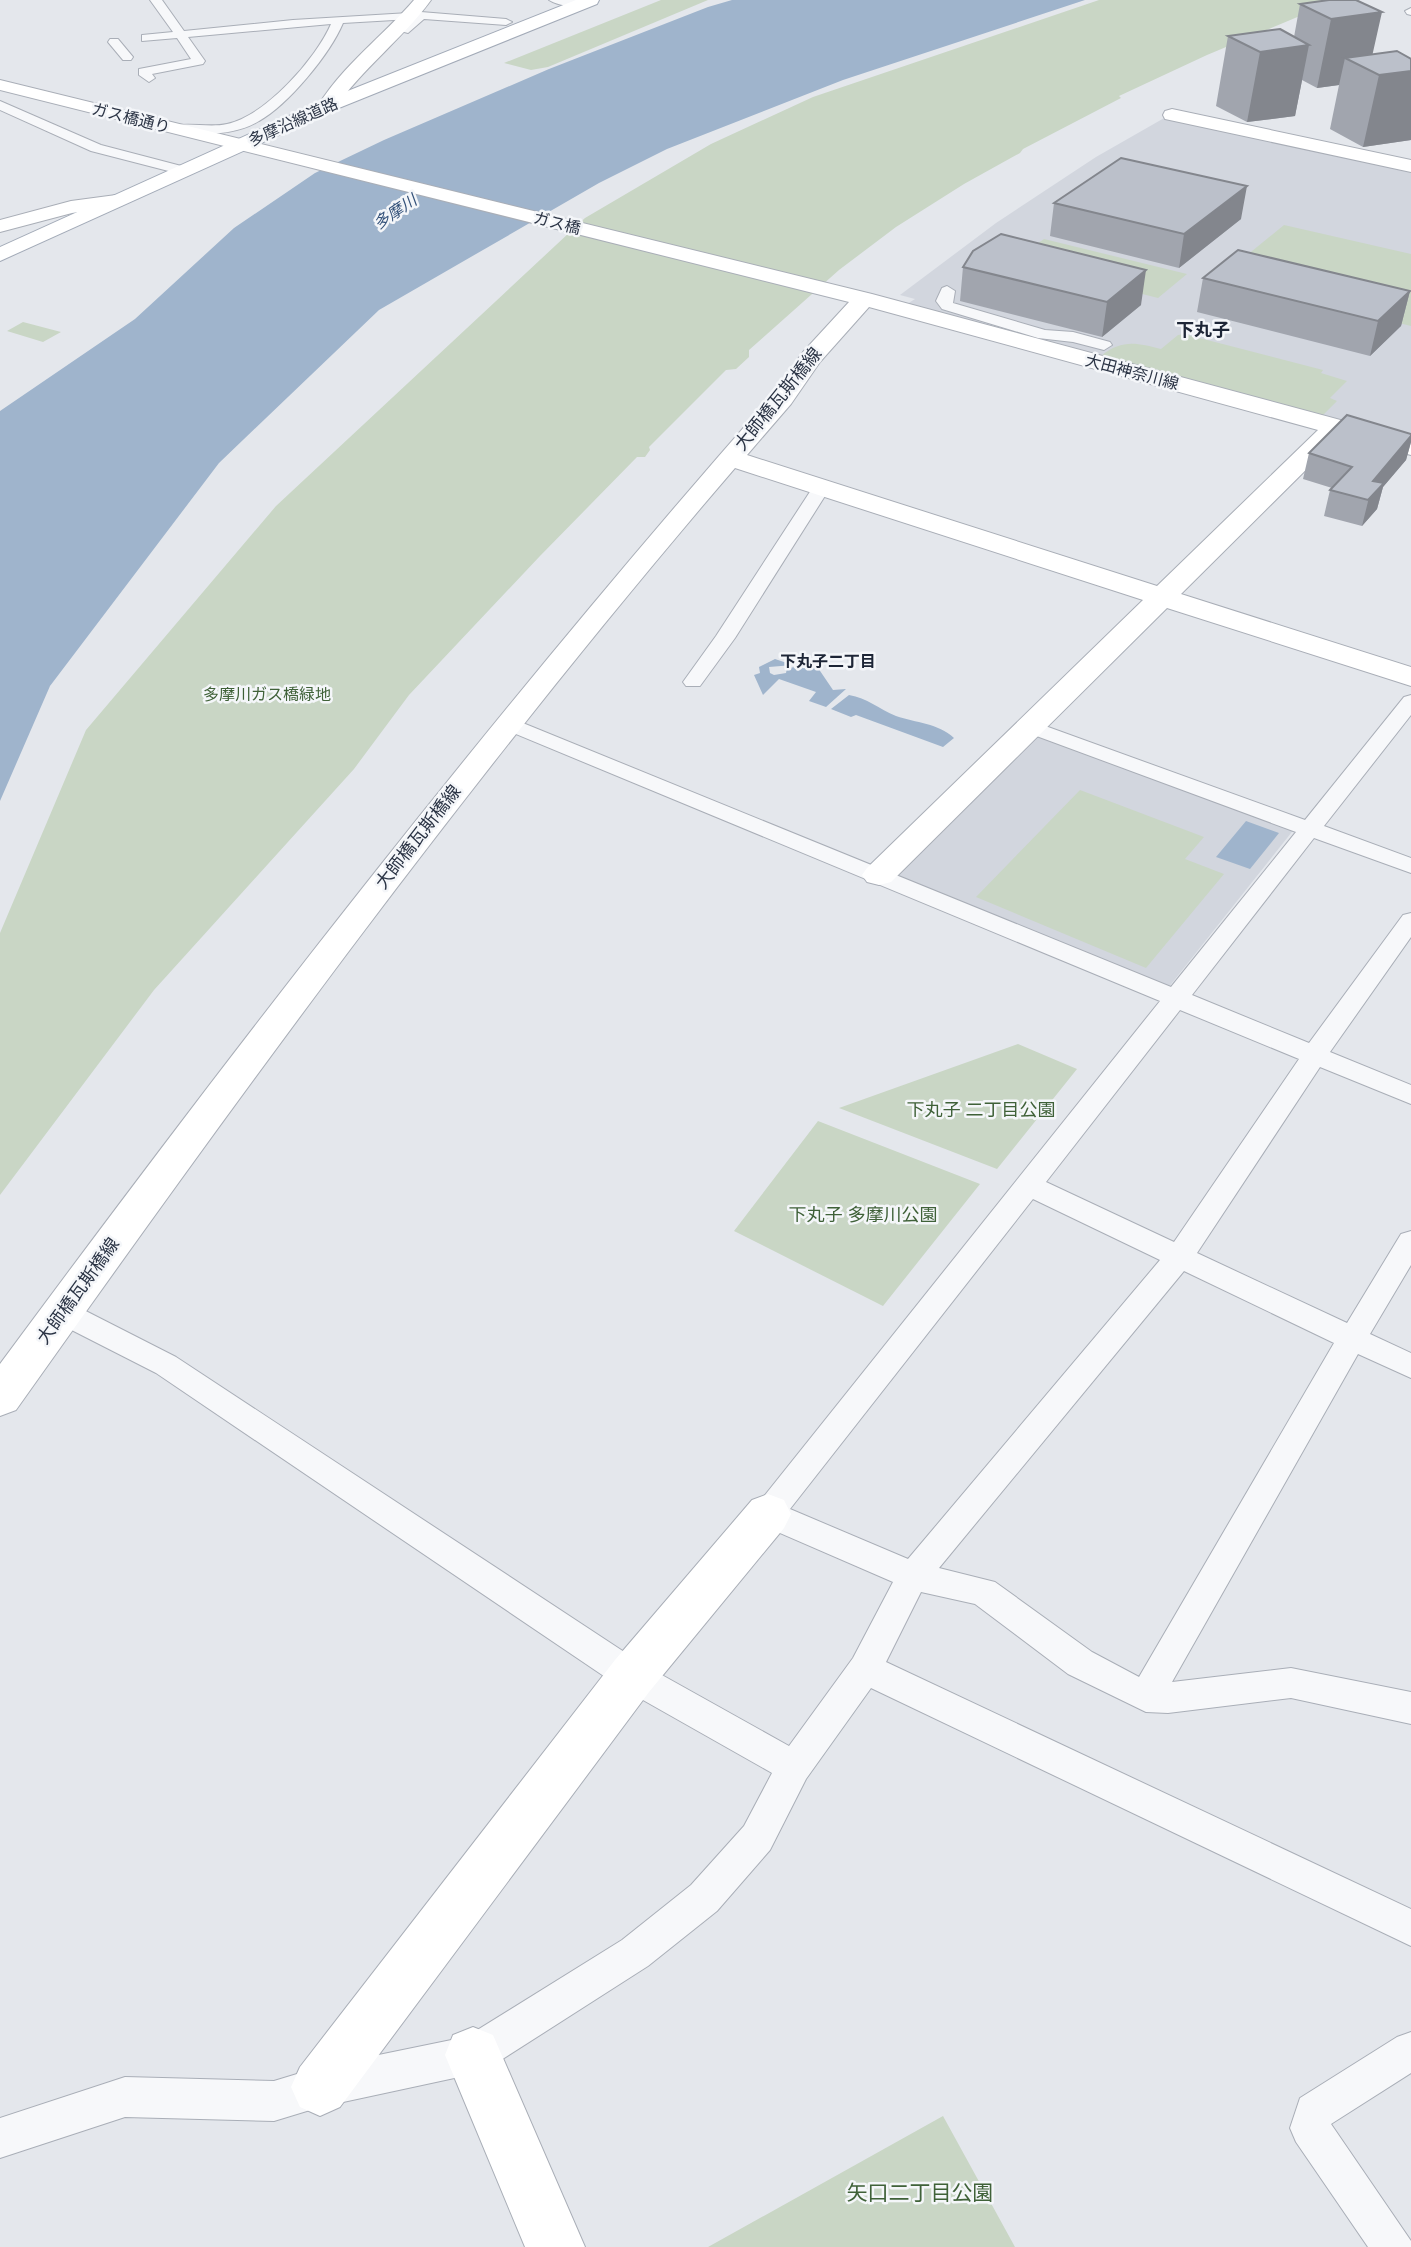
<svg xmlns="http://www.w3.org/2000/svg" width="1411" height="2247" font-family="Arial,'Noto Sans JP',sans-serif">
  <style>
    .built { fill: #d2d6de }
    .green { fill: #c9d6c5 }
    .water { fill: #9fb4cc }
    .lines { fill: none; stroke-linecap: round; stroke-linejoin: round }
    .street-casing { stroke: #a9aeb7; stroke-width: 2 }
    .secondary-casing { stroke: #a9aeb7; stroke-width: 2 }
    .primary-casing { stroke: #a3abb8; stroke-width: 2 }
    .street { fill: #f7f8fa; fill-rule: evenodd }
    .secondary { fill: #fff; fill-rule: evenodd }
    .primary { fill: #fff; fill-rule: evenodd }
    .wall { fill: #a1a5ae }
    .shaded-wall { fill: #83868d }
    .building { fill: #bbc0ca; stroke: #83868d; stroke-width: 2 }
    .labels { text-anchor: middle; dominant-baseline: central; stroke-width: 5; stroke-linejoin: round; paint-order: stroke }
    .far-street-label { font-size: 16px; fill: #2b3445; stroke: #f4f6f9 }
    .far-water-label { font-size: 16px; font-style: italic; fill: #34527a; stroke: #f4f6f9 }
    .far-neighbourhood-label { font-size: 16px; font-weight: bold; fill: #1d2536; stroke: #f4f6f9 }
    .far-park-label { font-size: 16px; fill: #3f6138; stroke: #f4f6f9 }
    .far-quarter-label { font-size: 18px; font-weight: bold; fill: #1d2536; stroke: #f4f6f9 }
    .street-label { font-size: 18px; fill: #2b3445; stroke: #f4f6f9 }
    .park-label { font-size: 18px; fill: #3f6138; stroke: #f4f6f9 }
    .near-park-label { font-size: 21px; fill: #3f6138; stroke: #f4f6f9 }
  </style>
  <rect width="100%" height="100%" fill="#e4e7ec"/>
  <path class="built" d="M 1166,117 L 1411,170 L 1411,436 L 1314,413 L 907,304 L 915,299 L 900,295 L 996,223 L 1096,157 Z
    M 1036,734 L 1295,828 L 1168,988 L 895,875 Z"/>
  <path class="green" d="M 661,0 L 708,0 L 548,67 L 531,70 L 504,63 Z
    M 1099,0 L 1338,0 L 1207,55 L 1119,96 L 1121,98 L 1023,149 L 1020,153 L 964,184 L 896,227 L 839,270 L 749,350 L 749,357 L 736,369 L 726,370 L 649,447 L 650,450 L 645,457 L 637,457 L 540,556 L 409,695 L 354,769 L 154,990 L 0,1195 L 0,933 L 86,730 L 276,506 L 585,218 L 711,144 L 813,97 Z
    M 1284,225 L 1411,254 L 1411,326 L 1219,278 Z
    M 1044,239 L 1187,274 L 1158,298 L 1013,261 Z
    M 23,322 L 61,332 L 43,342 L 7,331 Z
    M 1184,334 L 1323,370 L 1321,373 L 1347,381 L 1330,398 L 1337,401 L 1323,415 L 1101,356 C 1122,339 1137,343 1161,349 L 1178,335 Z
    M 1080,790 L 1204,837 L 1185,859 L 1224,874 L 1146,968 L 976,897 Z
    M 1018,1044 L 1077,1069 L 997,1169 L 839,1108 Z
    M 818,1121 L 980,1184 L 883,1306 L 734,1231 Z
    M 943,2116 L 1015,2247 L 708,2247 Z"/>
  <path class="water" d="M 732,0 L 1085,0 L 843,80 L 667,149 L 599,183 L 379,310 L 219,463 L 50,686 L 0,801 L 0,411 L 135,319 L 234,228 L 315,173 L 384,140 L 549,69 L 708,7 Z
    M 775,659 L 793,665 L 769,667 L 770,673 L 774,675 L 786,673 L 787,668 L 816,665 L 833,690 L 846,689 L 826,707 L 809,701 L 816,692 L 779,679 L 763,695 L 754,675 L 760,673 L 759,667 Z
    M 849,695 C 867,698 879,709 896,716 C 916,723 938,723 954,738 L 943,747 L 856,715 L 851,717 L 831,709 Z
    M 1246,821 L 1279,833 L 1250,869 L 1216,857 Z"/>
  <g class="lines">
    <defs>
      <path id="street" d="M 150,0 L 162,0 L 184,31 L 293,20 L 409,13 L 414,15 L 421,12 L 506,19 L 512,22 L 506,25 L 424,19 L 408,33 L 393,29 L 405,25 L 411,19 L 343,23 C 330,54 288,105 259,121 C 241,132 217,135 196,133 C 187,132 177,135 170,129 L 172,126 C 190,122 209,128 227,124 C 265,116 316,59 331,24 L 188,37 L 205,61 L 203,64 L 152,74 L 155,78 L 149,82 L 139,75 L 139,69 L 191,59 L 177,38 L 142,41 L 142,35 L 173,32 Z
        M 549,0 L 584,0 L 588,3 C 579,9 558,6 549,0 Z
        M 1411,8 L 1411,15 L 1407,14 L 1405,11 Z
        M 110,39 L 118,39 L 133,57 L 131,60 L 123,60 L 108,42 Z
        M 0,101 L 101,145 L 189,168 L 191,171 L 184,175 L 91,151 L 0,110 Z
        M 947,286 L 955,291 L 953,303 L 1045,330 L 1073,332 L 1110,342 L 1112,345 L 1104,350 L 1073,342 L 1038,338 L 942,309 L 936,301 L 942,288 Z
        M 821,483 L 830,488 L 735,638 L 700,686 L 686,686 L 683,682 L 716,636 L 815,484 Z
        M 1411,695 L 1411,715 L 1324,826 L 1411,858 L 1411,873 L 1314,838 L 1192,995 L 1309,1043 L 1403,915 L 1411,913 L 1411,937 L 1330,1052 L 1411,1085 L 1411,1104 L 1320,1067 L 1197,1253 L 1347,1323 L 1401,1234 L 1411,1231 L 1411,1265 L 1370,1334 L 1411,1353 L 1411,1378 L 1358,1354 L 1172,1682 L 1291,1668 L 1411,1692 L 1411,1724 L 1291,1698 L 1168,1713 L 1146,1712 L 1068,1674 L 975,1604 L 921,1592 L 886,1662 L 1411,1909 L 1411,1946 L 871,1688 L 806,1779 L 770,1850 L 717,1911 L 648,1966 L 487,2069 L 473,2074 L 320,2107 L 274,2121 L 125,2117 L 0,2158 L 0,2118 L 125,2077 L 274,2081 L 320,2067 L 466,2037 L 622,1940 L 691,1885 L 744,1826 L 772,1773 L 620,1687 L 156,1373 L 52,1320 L 48,1312 L 52,1304 L 62,1301 L 72,1304 L 176,1357 L 644,1665 L 789,1746 L 853,1658 L 893,1582 L 757,1523 L 752,1514 L 757,1505 L 1160,1001 L 499,727 L 496,723 L 499,719 L 513,719 L 1171,987 L 1296,832 L 1023,731 L 1020,727 L 1023,723 L 1037,723 L 1305,820 L 1404,697 ZM 1180,1010 L 1299,1059 L 1174,1242 L 1046,1182 ZM 1033,1199 L 1160,1260 L 908,1559 L 790,1509 ZM 1184,1271 L 1334,1343 L 1139,1677 L 1092,1652 L 995,1582 L 939,1568 Z
        M 1411,2032 L 1411,2073 L 1331,2124 L 1411,2241 L 1411,2247 L 1368,2247 L 1296,2142 L 1290,2128 L 1300,2098 L 1397,2037 Z"/>
      <path id="secondary" d="M 414,0 L 431,0 C 402,40 361,69 334,110 L 320,110 L 318,106 C 342,66 383,36 414,0 Z
        M 0,80 L 872,294 L 1411,439 L 1411,455 L 1340,436 L 1181,594 L 1411,667 L 1411,686 L 1167,608 L 891,882 L 879,885 L 867,882 L 862,875 L 867,868 L 1143,600 L 735,468 C 477,768 244,1088 16,1410 L 0,1416 L 0,1364 C 246,1031 500,704 773,394 L 803,352 L 849,302 L 0,90 ZM 869,307 L 1318,430 L 1157,586 L 747,455 L 791,404 L 820,362 Z
        M 1172,109 L 1411,160 L 1411,172 L 1165,119 L 1163,115 L 1165,111 Z
        M 116,195 L 123,197 L 126,201 L 123,205 L 72,213 L 0,232 L 0,220 L 71,201 Z
        M 768,1494 L 784,1500 L 791,1514 L 784,1528 L 649,1692 L 340,2107 L 320,2116 L 300,2107 L 291,2087 L 300,2067 L 615,1660 L 752,1500 Z
        M 473,2027 L 493,2035 L 585,2247 L 525,2247 L 445,2055 L 453,2035 Z"/>
      <path id="primary" d="M 576,0 L 599,0 L 597,4 L 334,110 L 0,261 L 0,247 L 320,102 Z"/>
    </defs>
    <use href="#street" class="street-casing"/>
    <use href="#secondary" class="secondary-casing"/>
    <use href="#primary" class="primary-casing"/>
    <use href="#street" class="street"/>
    <use href="#secondary" class="secondary"/>
    <use href="#primary" class="primary"/>
  </g>
  <path class="wall" d="M 1329,0 L 1372,55 L 1411,59 L 1411,140 L 1363,147 L 1330,129 L 1339,85 L 1317,88 L 1302,80 L 1295,116 L 1247,122 L 1216,106 L 1228,36 L 1294,37 L 1300,4 Z
    M 1054,203 L 1241,219 L 1179,268 L 1050,236 Z
    M 963,267 L 1141,305 L 1102,337 L 960,301 Z
    M 1203,278 L 1410,291 L 1401,326 L 1370,356 L 1197,312 Z
    M 1411,434 L 1411,442 L 1406,460 L 1383,487 L 1377,509 L 1362,526 L 1324,516 L 1330,490 L 1332,488 L 1303,479 L 1309,453 Z"/>
  <path class="shaded-wall" d="M 1382,12 L 1369,70 L 1345,58 L 1339,85 L 1317,88 L 1331,19 Z
    M 1309,45 L 1295,116 L 1247,122 L 1260,52 Z
    M 1411,71 L 1411,140 L 1363,147 L 1379,75 Z
    M 1247,186 L 1241,219 L 1179,268 L 1184,234 Z
    M 1146,270 L 1141,305 L 1102,337 L 1107,302 Z
    M 1410,291 L 1401,326 L 1370,356 L 1378,321 Z
    M 1411,436 L 1411,442 L 1406,460 L 1383,487 L 1377,509 L 1362,526 L 1373,481 Z"/>
  <path class="building" d="M 1329,0 L 1356,0 L 1382,12 L 1331,19 L 1300,4 Z
    M 1280,29 L 1309,45 L 1260,52 L 1228,36 Z
    M 1397,51 L 1411,59 L 1411,71 L 1379,75 L 1345,58 Z
    M 1121,158 L 1247,186 L 1184,234 L 1054,203 Z
    M 1001,234 L 1146,270 L 1107,302 L 963,267 L 973,251 Z
    M 1238,250 L 1410,291 L 1378,321 L 1203,278 Z
    M 1347,415 L 1411,434 L 1411,436 L 1373,481 L 1384,483 L 1368,500 L 1330,490 L 1352,467 L 1309,453 Z"/>
  <g class="labels">
    <g class="far-street-label">
      <text transform="translate(131 118) rotate(14)">ガス橋通り</text>
      <text transform="translate(293 122) rotate(-24)">多摩沿線道路</text>
      <text transform="translate(557 223) rotate(14)">ガス橋</text>
      <text transform="translate(1132 372) rotate(15)">大田神奈川線</text>
    </g>
    <g class="far-water-label">
      <text transform="translate(395 212) rotate(-34)">多摩川</text>
    </g>
    <g class="far-neighbourhood-label">
      <text x="828" y="661">下丸子二丁目</text>
    </g>
    <g class="far-park-label">
      <text x="267" y="694">多摩川ガス橋緑地</text>
    </g>
    <g class="far-quarter-label">
      <text x="1203" y="330">下丸子</text>
    </g>
    <g class="street-label">
      <text transform="translate(778 399) rotate(-51)">大師橋瓦斯橋線</text>
      <text transform="translate(418 837) rotate(-52)">大師橋瓦斯橋線</text>
      <text transform="translate(78 1291) rotate(-54)">大師橋瓦斯橋線</text>
    </g>
    <g class="park-label">
      <text x="981" y="1110">下丸子 二丁目公園</text>
      <text x="863" y="1215">下丸子 多摩川公園</text>
    </g>
    <g class="near-park-label">
      <text x="920" y="2192">矢口二丁目公園</text>
    </g>
  </g>
</svg>
